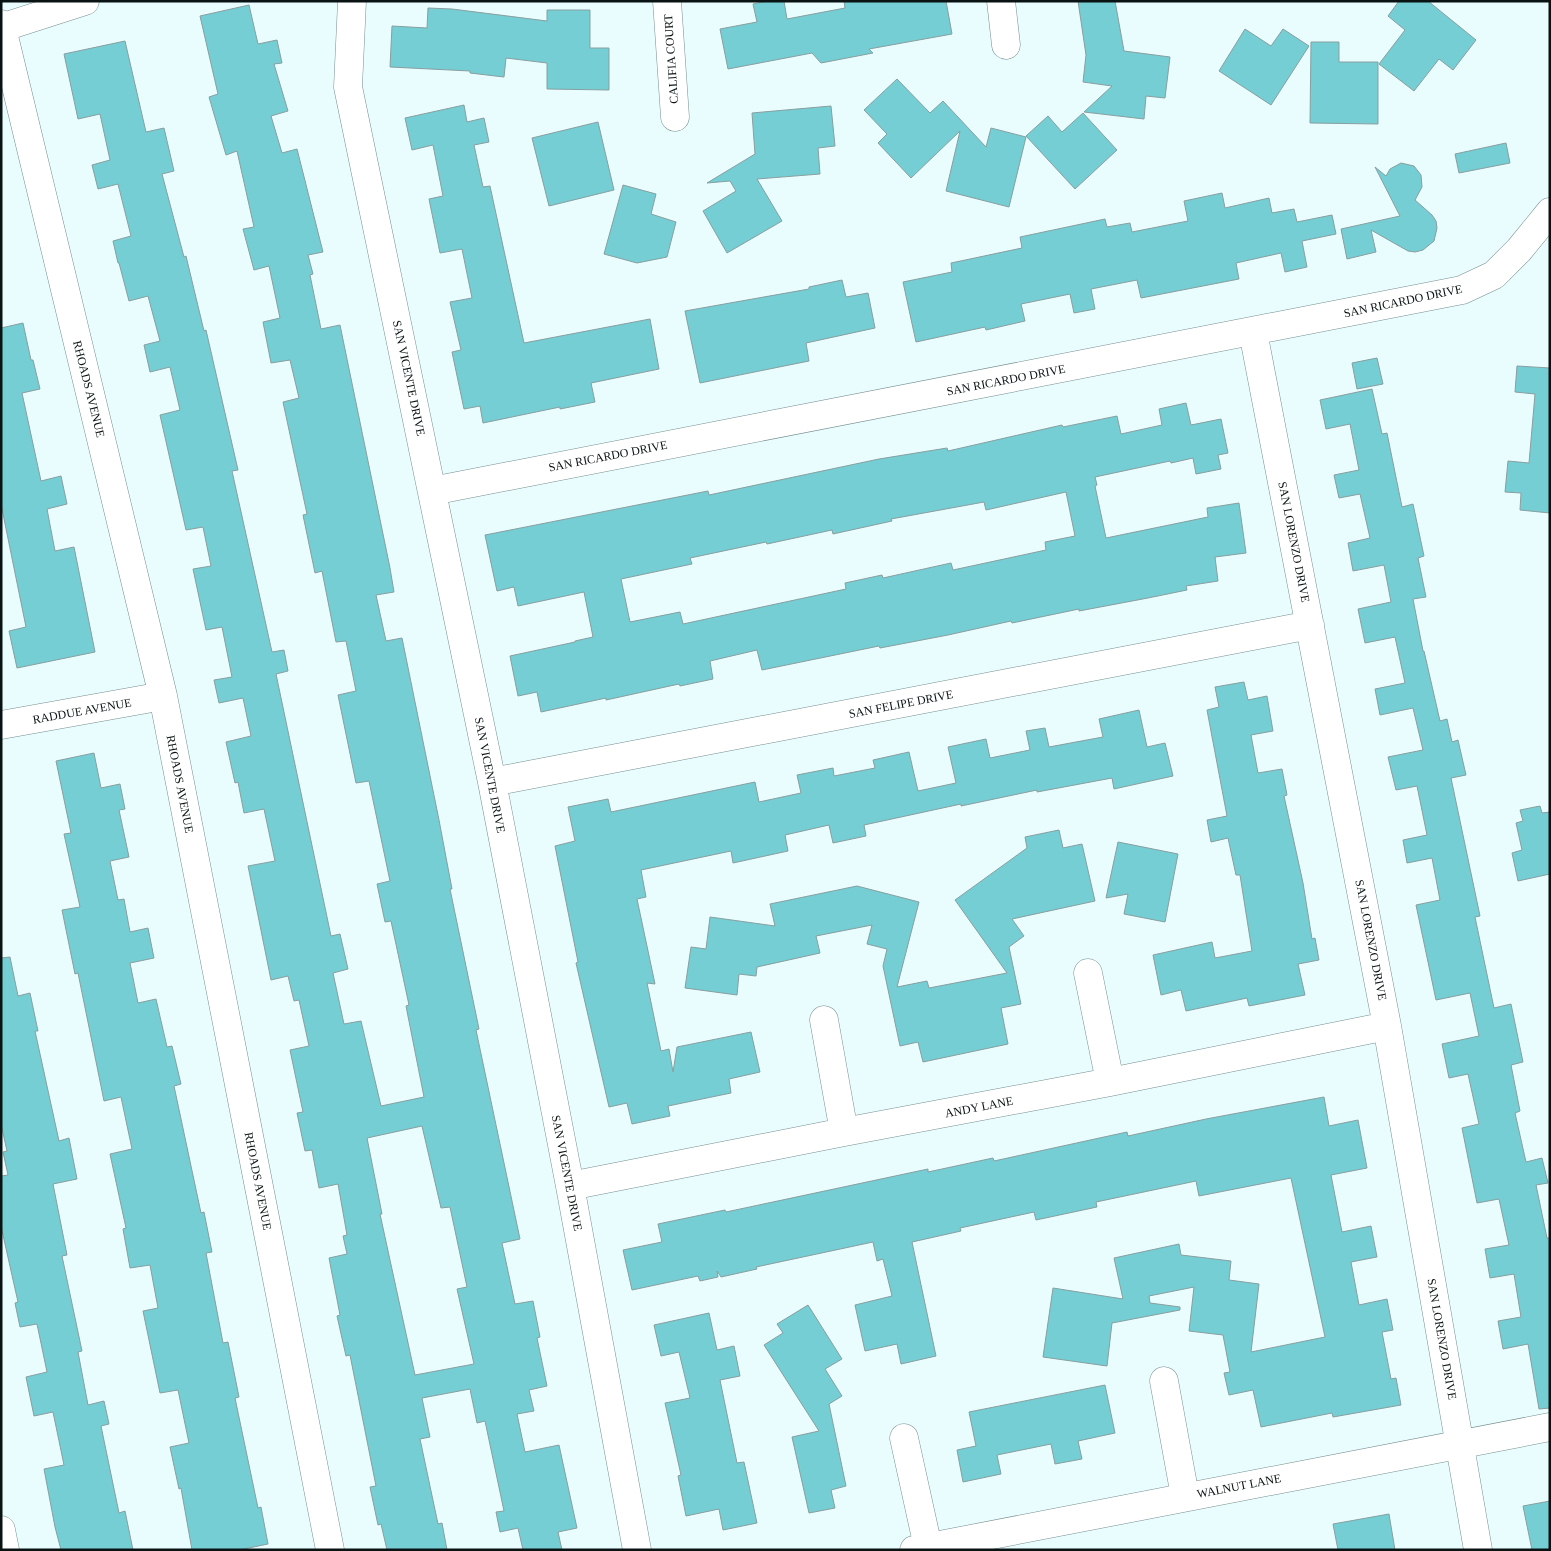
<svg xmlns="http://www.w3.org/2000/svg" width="1551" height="1551" font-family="Georgia,serif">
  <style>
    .building { fill: #74ced3; stroke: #889fa0; fill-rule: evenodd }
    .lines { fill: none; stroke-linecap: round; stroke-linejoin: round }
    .minor-casing { stroke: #778e8f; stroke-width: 29 }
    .minor { stroke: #fff; stroke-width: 28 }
    .labels { text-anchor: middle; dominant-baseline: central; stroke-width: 5; stroke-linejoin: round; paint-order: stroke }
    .street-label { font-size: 12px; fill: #0a1313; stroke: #fff }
  </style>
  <rect width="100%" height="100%" fill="#e9fdfe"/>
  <path class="building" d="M 767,1 L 784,1 L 787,19 L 845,8 L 844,1 L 946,1 L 952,34 L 869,49 L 873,53 L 821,63 L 812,53 L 728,69 L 720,29 L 757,22 L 753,4 Z
    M 1078,1 L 1115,1 L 1124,51 L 1170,57 L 1165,98 L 1146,96 L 1144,119 L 1084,112 L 1112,86 L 1083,82 L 1086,55 Z
    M 1399,1 L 1428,1 L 1476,40 L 1453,70 L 1439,59 L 1414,91 L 1379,64 L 1405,30 L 1388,16 Z
    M 249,5 L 258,44 L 277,40 L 282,63 L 274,64 L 288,111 L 271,116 L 282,153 L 297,149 L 323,252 L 308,255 L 313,274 L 310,275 L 321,329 L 340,325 L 390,568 L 394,592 L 376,595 L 386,641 L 402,638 L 439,820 L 452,889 L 450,889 L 479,1029 L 476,1030 L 520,1239 L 502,1243 L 515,1304 L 533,1301 L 540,1337 L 537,1338 L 547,1386 L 529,1390 L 534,1411 L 517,1414 L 525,1452 L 559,1445 L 577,1528 L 558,1532 L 562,1550 L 523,1550 L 518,1528 L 500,1532 L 496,1512 L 504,1511 L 485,1421 L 477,1423 L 470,1389 L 422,1398 L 430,1437 L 420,1439 L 438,1524 L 442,1523 L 447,1550 L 387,1550 L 381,1524 L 378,1525 L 370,1487 L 376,1486 L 350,1355 L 346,1356 L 337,1316 L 340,1315 L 329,1258 L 347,1254 L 343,1236 L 347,1235 L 338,1184 L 319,1188 L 312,1150 L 305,1151 L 297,1113 L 303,1112 L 290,1050 L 309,1046 L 299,1000 L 294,1001 L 288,976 L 271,980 L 248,866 L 275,861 L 264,809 L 244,813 L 238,782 L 235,783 L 226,742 L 251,736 L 243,698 L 219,703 L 214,680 L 232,677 L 222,627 L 206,630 L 193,569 L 211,566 L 203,527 L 186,530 L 160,415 L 180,410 L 170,367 L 150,372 L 144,345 L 160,341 L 148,296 L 129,301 L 119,263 L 118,263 L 113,241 L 131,236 L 118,184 L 98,189 L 92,165 L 110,160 L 100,114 L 78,119 L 64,54 L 125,41 L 146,132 L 164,128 L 174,171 L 162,174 L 184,257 L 186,256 L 204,331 L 206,330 L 238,470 L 232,471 L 272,652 L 284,650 L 288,671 L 276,674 L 331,936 L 340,934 L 348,969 L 333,973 L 344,1024 L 361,1021 L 381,1106 L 424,1097 L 406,1006 L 409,1005 L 391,921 L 385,922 L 377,884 L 390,881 L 369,781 L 356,783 L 338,695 L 356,691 L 346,641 L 336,642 L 322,571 L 315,573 L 303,515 L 307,514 L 283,402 L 299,398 L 290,360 L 271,363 L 263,322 L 280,318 L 269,266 L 254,270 L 243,229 L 254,227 L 237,151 L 226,155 L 209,97 L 218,94 L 200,16 ZM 422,1126 L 441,1208 L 450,1207 L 467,1287 L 457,1289 L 474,1364 L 415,1375 L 380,1214 L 382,1214 L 367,1138 Z
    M 428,8 L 452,9 L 547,21 L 547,10 L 590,10 L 590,48 L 609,48 L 609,90 L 547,89 L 547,63 L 506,58 L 504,77 L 470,73 L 470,71 L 390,67 L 392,26 L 427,28 Z
    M 1245,29 L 1271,46 L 1283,29 L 1309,46 L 1271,105 L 1219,71 Z
    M 1311,42 L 1339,42 L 1339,62 L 1378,62 L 1378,124 L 1310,123 Z
    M 897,79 L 930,113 L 943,101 L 986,147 L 991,128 L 1026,137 L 1009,207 L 946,191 L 960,131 L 911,178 L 878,143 L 887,134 L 864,110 Z
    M 464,105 L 467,122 L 484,118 L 489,142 L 474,145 L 483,187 L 490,186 L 524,343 L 650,319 L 659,369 L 591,383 L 595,402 L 560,409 L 560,407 L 483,423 L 480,406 L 464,409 L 452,352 L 461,350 L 450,302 L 472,298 L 462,249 L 440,253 L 429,199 L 443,196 L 433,145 L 412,150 L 405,118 Z
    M 831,106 L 835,146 L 818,148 L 820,174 L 757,179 L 782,221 L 727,253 L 703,211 L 736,191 L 730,181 L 707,183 L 755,154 L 752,113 Z
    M 1083,113 L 1117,150 L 1075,189 L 1026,136 L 1048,116 L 1062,132 Z
    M 598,122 L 614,190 L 549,206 L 532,138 Z
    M 1506,143 L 1510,163 L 1459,173 L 1455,154 Z
    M 1401,163 L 1414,166 L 1421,175 L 1422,187 L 1415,200 L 1432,215 L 1436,221 L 1437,228 L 1434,241 L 1423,250 L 1415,252 L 1408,251 L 1371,230 L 1376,252 L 1347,259 L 1341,229 L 1400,216 L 1375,167 L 1386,176 L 1390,169 Z
    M 623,185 L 656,194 L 651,214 L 676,222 L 667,257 L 637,263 L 604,254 Z
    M 1222,193 L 1225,208 L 1269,198 L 1272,213 L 1294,209 L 1297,222 L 1332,215 L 1336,234 L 1302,241 L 1307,267 L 1285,272 L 1281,253 L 1236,263 L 1239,279 L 1141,298 L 1137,280 L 1091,289 L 1095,309 L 1074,313 L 1070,294 L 1021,304 L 1025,321 L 986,330 L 985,327 L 916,342 L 903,282 L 952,272 L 951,263 L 1022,248 L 1020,237 L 1105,219 L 1107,227 L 1130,223 L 1132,232 L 1188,221 L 1184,201 Z
    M 842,280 L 846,297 L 868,293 L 875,328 L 806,343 L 809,361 L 700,383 L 685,311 L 809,289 L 809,287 Z
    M 23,323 L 31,360 L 33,360 L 40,389 L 22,393 L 41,481 L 61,476 L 67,504 L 47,509 L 55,551 L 74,547 L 95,652 L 17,668 L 9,631 L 26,627 L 1,504 L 1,328 Z
    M 1377,358 L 1383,384 L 1357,389 L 1352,363 Z
    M 1517,366 L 1550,368 L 1550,513 L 1520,510 L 1521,493 L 1505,492 L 1508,461 L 1529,463 L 1535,394 L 1515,392 Z
    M 1372,389 L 1382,434 L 1387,433 L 1402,507 L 1413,504 L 1424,556 L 1418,558 L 1426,597 L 1413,599 L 1423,651 L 1424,651 L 1440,721 L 1447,719 L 1452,742 L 1458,740 L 1466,775 L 1451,778 L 1480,916 L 1475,917 L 1494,1008 L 1511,1004 L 1523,1062 L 1511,1065 L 1520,1111 L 1515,1113 L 1526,1162 L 1542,1158 L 1548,1183 L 1536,1185 L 1547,1238 L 1550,1238 L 1550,1408 L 1539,1409 L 1528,1344 L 1503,1349 L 1498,1321 L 1521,1317 L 1514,1274 L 1490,1278 L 1485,1249 L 1509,1245 L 1499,1199 L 1477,1203 L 1462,1128 L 1479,1124 L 1468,1074 L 1449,1078 L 1442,1044 L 1479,1036 L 1470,993 L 1436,1000 L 1416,905 L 1440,900 L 1432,858 L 1407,863 L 1403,840 L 1427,835 L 1417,786 L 1396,790 L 1388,757 L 1423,750 L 1413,708 L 1380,715 L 1375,689 L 1405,683 L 1395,637 L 1365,643 L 1358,609 L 1391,602 L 1384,565 L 1353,571 L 1348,543 L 1370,538 L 1360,494 L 1339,498 L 1334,475 L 1359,470 L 1350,424 L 1326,429 L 1320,400 Z
    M 1186,403 L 1191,425 L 1221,419 L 1228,453 L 1218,455 L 1221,469 L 1196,474 L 1193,458 L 1171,463 L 1170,461 L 1095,477 L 1097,485 L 1095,486 L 1106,538 L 1208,517 L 1207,508 L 1239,503 L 1246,553 L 1215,557 L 1218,581 L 1186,586 L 1187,590 L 1148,598 L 1079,611 L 1079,609 L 1012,623 L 1011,621 L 948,635 L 880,648 L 879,646 L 762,670 L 757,650 L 710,661 L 713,679 L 680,686 L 679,684 L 606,700 L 606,698 L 541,712 L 537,692 L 518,696 L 510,656 L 575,642 L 575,641 L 593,637 L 584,592 L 518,606 L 514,587 L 497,591 L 485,535 L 708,491 L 709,495 L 879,459 L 947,448 L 948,451 L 1062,425 L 1063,427 L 1117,416 L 1121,434 L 1162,425 L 1159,409 ZM 1066,492 L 1075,536 L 1045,542 L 1046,550 L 953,570 L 951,563 L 883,578 L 882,575 L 845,583 L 846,589 L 683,624 L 680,612 L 630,622 L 621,579 L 692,564 L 690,558 L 766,542 L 767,544 L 832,530 L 833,534 L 892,521 L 891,519 L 984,502 L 986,510 Z
    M 1244,682 L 1248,700 L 1267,696 L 1273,731 L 1251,735 L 1258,773 L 1282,769 L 1287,795 L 1284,796 L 1303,883 L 1312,939 L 1315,938 L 1319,960 L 1298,964 L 1305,995 L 1249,1006 L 1247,998 L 1186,1011 L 1181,990 L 1161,995 L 1153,955 L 1212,942 L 1215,958 L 1252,951 L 1240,875 L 1236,875 L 1228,838 L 1211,842 L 1207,820 L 1227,816 L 1207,710 L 1219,707 L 1215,687 Z
    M 1139,710 L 1147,747 L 1165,743 L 1173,776 L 1114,789 L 1112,778 L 1037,792 L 1037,790 L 961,806 L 961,804 L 864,825 L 866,836 L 833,843 L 829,825 L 785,835 L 788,851 L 733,863 L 731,851 L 641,870 L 646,897 L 637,899 L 655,984 L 647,983 L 661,1051 L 669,1049 L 673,1072 L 677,1047 L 751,1032 L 760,1072 L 729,1079 L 731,1093 L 668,1106 L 670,1116 L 632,1124 L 627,1103 L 609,1107 L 576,963 L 578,962 L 555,846 L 575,841 L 568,807 L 608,799 L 611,812 L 755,782 L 759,802 L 801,793 L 797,775 L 833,768 L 834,776 L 875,768 L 873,760 L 909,752 L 918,791 L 956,783 L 948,747 L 986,739 L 990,758 L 1030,750 L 1026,731 L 1045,728 L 1049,747 L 1103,737 L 1099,719 Z
    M 94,753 L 101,788 L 120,784 L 125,809 L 119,810 L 129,857 L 110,861 L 118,900 L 124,899 L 130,932 L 148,928 L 154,958 L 130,963 L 138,1003 L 156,999 L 167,1047 L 172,1046 L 181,1084 L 174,1086 L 201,1213 L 204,1212 L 212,1252 L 206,1253 L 223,1343 L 228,1342 L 239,1397 L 235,1398 L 258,1508 L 261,1507 L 268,1544 L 239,1550 L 192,1550 L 181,1488 L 179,1489 L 170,1447 L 189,1443 L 178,1390 L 160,1393 L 143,1311 L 158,1308 L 150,1265 L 130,1268 L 123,1229 L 126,1228 L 110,1154 L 132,1149 L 121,1097 L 104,1101 L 78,973 L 75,974 L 62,910 L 80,907 L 64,834 L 71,833 L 56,761 Z
    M 1540,806 L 1542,813 L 1550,812 L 1550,874 L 1518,881 L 1512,853 L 1522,850 L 1516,823 L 1523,821 L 1520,810 Z
    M 1059,830 L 1063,848 L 1082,844 L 1095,901 L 1012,919 L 1024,936 L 1009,947 L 1021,1004 L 1001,1008 L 1008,1044 L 923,1062 L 918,1042 L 900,1046 L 883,966 L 887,949 L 867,944 L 872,925 L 816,936 L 820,953 L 757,967 L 756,976 L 739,974 L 737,995 L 685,988 L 691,947 L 706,949 L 710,917 L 775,926 L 770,904 L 857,886 L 919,902 L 897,987 L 927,981 L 929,988 L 1007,973 L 955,900 L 1027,848 L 1025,837 Z
    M 1118,842 L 1178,854 L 1165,922 L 1124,914 L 1128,894 L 1106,898 Z
    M 10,957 L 18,996 L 30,993 L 38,1031 L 35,1031 L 59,1141 L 69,1138 L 77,1179 L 53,1184 L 67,1255 L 62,1256 L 82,1351 L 78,1352 L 88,1405 L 104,1401 L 109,1424 L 101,1426 L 119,1513 L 125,1511 L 133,1550 L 61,1550 L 55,1527 L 44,1469 L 64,1465 L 53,1412 L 34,1416 L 26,1377 L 47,1372 L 37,1324 L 20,1327 L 15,1303 L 18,1302 L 1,1226 L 1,1176 L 8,1175 L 3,1152 L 7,1151 L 1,1124 L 1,958 Z
    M 1324,1097 L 1329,1126 L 1358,1120 L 1367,1168 L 1331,1175 L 1342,1232 L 1371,1226 L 1377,1257 L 1351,1262 L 1359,1305 L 1387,1299 L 1393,1330 L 1382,1332 L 1391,1379 L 1396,1378 L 1401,1405 L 1333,1417 L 1332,1413 L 1261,1427 L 1253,1390 L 1229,1395 L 1224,1373 L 1230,1372 L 1223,1335 L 1189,1331 L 1194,1287 L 1149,1296 L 1150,1303 L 1180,1307 L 1180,1310 L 1112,1323 L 1107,1366 L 1043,1357 L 1053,1288 L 1123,1299 L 1114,1258 L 1179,1244 L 1181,1255 L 1231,1261 L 1229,1280 L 1259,1284 L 1251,1352 L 1325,1337 L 1291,1178 L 1199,1196 L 1196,1181 L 1096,1202 L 1097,1207 L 1036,1220 L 1034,1212 L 960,1228 L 961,1231 L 912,1242 L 936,1356 L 901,1364 L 897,1344 L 865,1351 L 855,1305 L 892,1296 L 883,1259 L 877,1261 L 873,1242 L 756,1267 L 757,1269 L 721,1277 L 717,1271 L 718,1277 L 700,1281 L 698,1276 L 632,1290 L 623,1250 L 662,1242 L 658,1224 L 725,1210 L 726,1212 L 928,1169 L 928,1172 L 993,1158 L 994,1161 L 1127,1132 L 1128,1136 L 1206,1119 Z
    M 808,1305 L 842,1359 L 825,1369 L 842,1396 L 829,1404 L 846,1486 L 831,1490 L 835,1508 L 809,1513 L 792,1437 L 819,1431 L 764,1345 L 783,1333 L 777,1324 Z
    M 709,1313 L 717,1350 L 734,1346 L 740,1376 L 720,1380 L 737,1463 L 744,1462 L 757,1523 L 723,1530 L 719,1509 L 686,1516 L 678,1476 L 681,1475 L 665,1403 L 690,1398 L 679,1352 L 661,1356 L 654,1325 Z
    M 1105,1385 L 1115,1433 L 1078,1441 L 1082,1459 L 1055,1464 L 1051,1444 L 997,1455 L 1001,1474 L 963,1482 L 957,1450 L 976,1446 L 969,1412 Z
    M 1550,1501 L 1550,1550 L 1532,1550 L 1523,1506 Z
    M 1389,1514 L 1395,1550 L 1338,1550 L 1333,1524 Z"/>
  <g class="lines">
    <defs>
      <path id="minor" d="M 352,1 L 348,87 L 492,782 L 570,1186 L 637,1550
        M 667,1 L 675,117
        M 1001,1 L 1006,45
        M 1,24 L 163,696 L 330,1550
        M 1,28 L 85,1
        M 1253,332 L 1387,1026 L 1478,1550
        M 432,491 L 1462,290 L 1494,275 L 1519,250 L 1550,212
        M 1,725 L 163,696
        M 492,782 L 1310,625
        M 1088,973 L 1110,1082
        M 824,1020 L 844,1132
        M 570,1186 L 844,1132 L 1110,1082 L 1387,1026
        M 1164,1381 L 1185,1496
        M 904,1438 L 928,1547
        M 1,1530 L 5,1550
        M 914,1550 L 1550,1427"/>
    </defs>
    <use href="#minor" class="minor-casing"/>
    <use href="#minor" class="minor"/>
  </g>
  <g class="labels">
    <g class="street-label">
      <text transform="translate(671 59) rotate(-94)">CALIFIA COURT</text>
      <text transform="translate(1403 301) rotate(-12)">SAN RICARDO DRIVE</text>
      <text transform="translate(409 378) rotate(78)">SAN VICENTE DRIVE</text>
      <text transform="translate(1006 380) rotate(-11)">SAN RICARDO DRIVE</text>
      <text transform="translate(89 389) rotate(76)">RHOADS AVENUE</text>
      <text transform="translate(608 456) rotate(-11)">SAN RICARDO DRIVE</text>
      <text transform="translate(1294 542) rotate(79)">SAN LORENZO DRIVE</text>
      <text transform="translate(901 704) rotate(-11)">SAN FELIPE DRIVE</text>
      <text transform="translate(82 711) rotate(-10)">RADDUE AVENUE</text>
      <text transform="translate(490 775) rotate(79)">SAN VICENTE DRIVE</text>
      <text transform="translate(180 784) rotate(79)">RHOADS AVENUE</text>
      <text transform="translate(1371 940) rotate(79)">SAN LORENZO DRIVE</text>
      <text transform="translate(979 1107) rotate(-11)">ANDY LANE</text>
      <text transform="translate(567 1173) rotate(79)">SAN VICENTE DRIVE</text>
      <text transform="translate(258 1181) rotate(79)">RHOADS AVENUE</text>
      <text transform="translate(1442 1339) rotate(80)">SAN LORENZO DRIVE</text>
      <text transform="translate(1239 1486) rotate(-11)">WALNUT LANE</text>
    </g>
  </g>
  <rect width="1551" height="1551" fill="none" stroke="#0a1313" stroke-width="5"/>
</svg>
